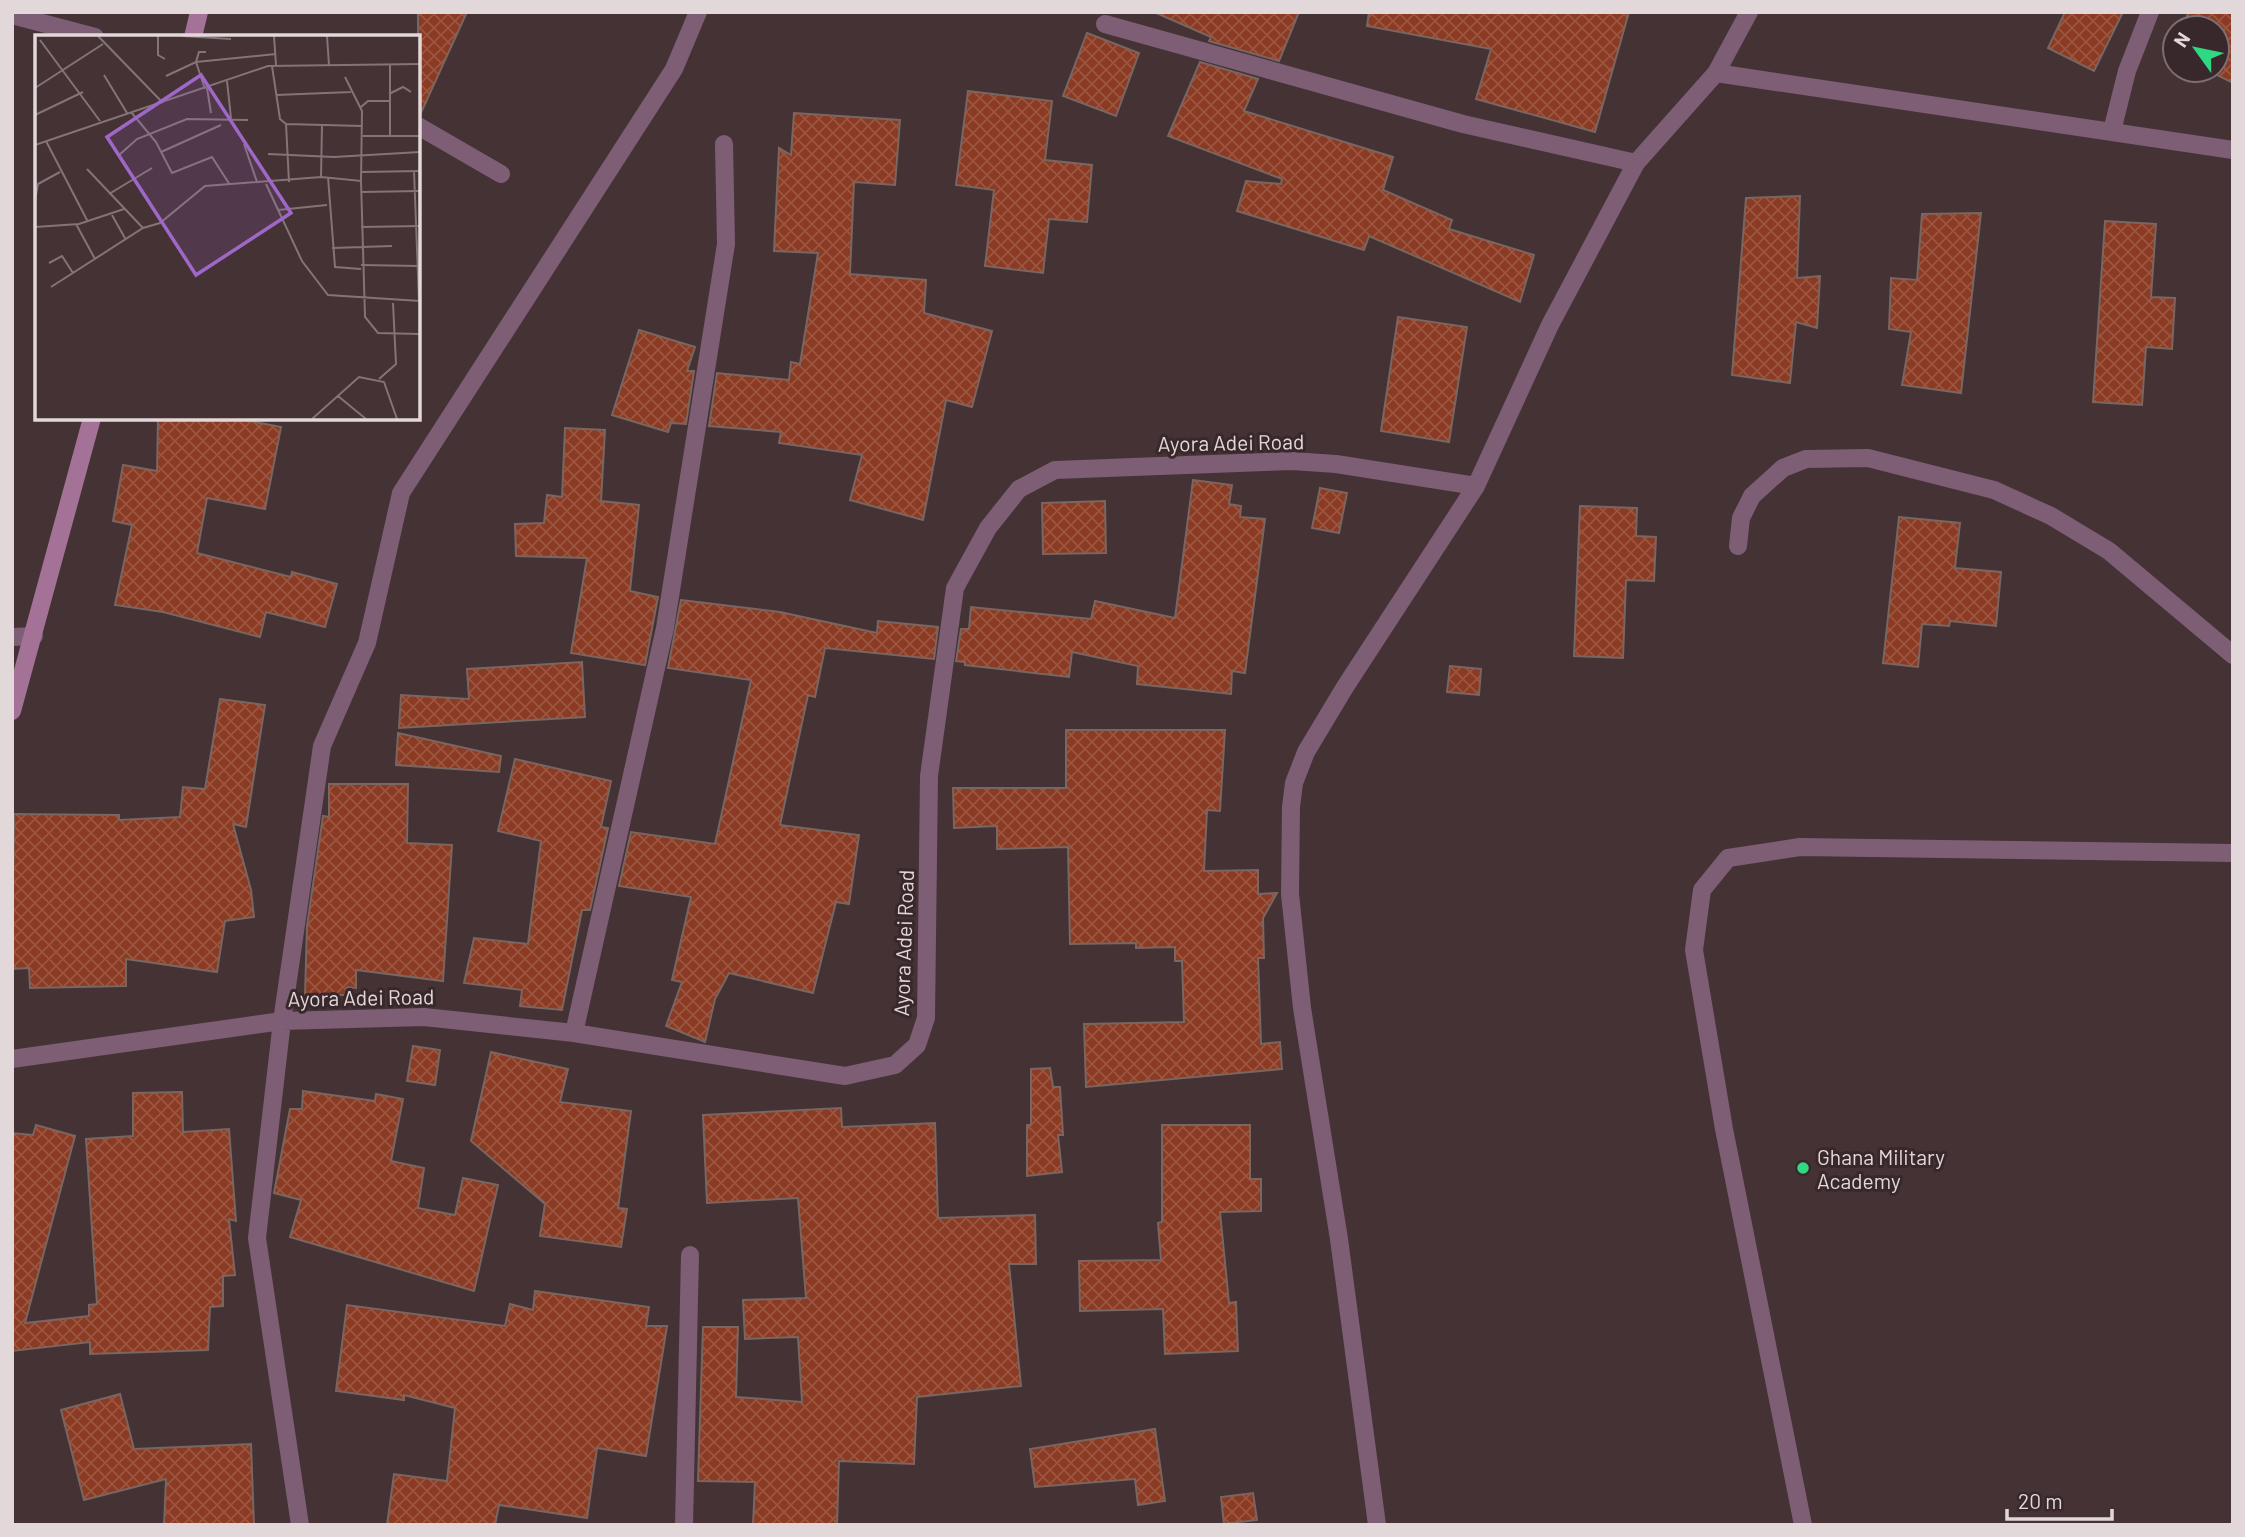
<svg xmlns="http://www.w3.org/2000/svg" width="2245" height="1537" font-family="Barlow,sans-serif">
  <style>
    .building { fill: url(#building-cross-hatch); stroke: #796660; stroke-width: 2 }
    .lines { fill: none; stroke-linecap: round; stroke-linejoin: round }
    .lane { stroke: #7d5e75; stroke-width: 18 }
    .street { stroke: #7d5e75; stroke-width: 18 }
    .secondary { stroke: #a47296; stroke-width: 18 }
    .poi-dot { fill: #31d882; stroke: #39282b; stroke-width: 2.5 }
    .labels { text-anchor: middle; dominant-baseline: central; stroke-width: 6; stroke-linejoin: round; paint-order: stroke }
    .street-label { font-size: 21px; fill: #e3d8d9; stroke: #39282b }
    .poi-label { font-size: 21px; fill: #e3d8d9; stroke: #39282b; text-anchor: start }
    .inset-road { fill: none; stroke: #847477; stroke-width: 2 }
    .view { fill: #9f68c8; fill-opacity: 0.15; stroke: #9f68c8; stroke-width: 3.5 }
    .inset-edge { fill: none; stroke: #e3d8d9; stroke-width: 3.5 }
  </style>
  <defs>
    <pattern id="building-cross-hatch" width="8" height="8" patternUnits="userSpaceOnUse" patternTransform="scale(1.75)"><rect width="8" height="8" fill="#8b3a23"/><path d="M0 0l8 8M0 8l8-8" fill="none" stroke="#9b5642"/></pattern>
  </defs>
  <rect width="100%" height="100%" fill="#443235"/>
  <path class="building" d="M 418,12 L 467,12 L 420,115 L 418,115 Z
    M 1154,12 L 1299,12 L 1279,61 L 1209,41 L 1211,37 Z
    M 1369,12 L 1629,12 L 1595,132 L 1476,99 L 1491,49 L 1367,26 Z
    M 2065,12 L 2123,12 L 2094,71 L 2048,48 Z
    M 2189,12 L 2233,12 L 2233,83 L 2207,70 L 2217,70 L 2217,28 L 2181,28 Z
    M 1087,33 L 1139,53 L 1116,116 L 1063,96 Z
    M 1200,62 L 1258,79 L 1244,111 L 1393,157 L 1383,190 L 1452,220 L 1449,229 L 1534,255 L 1520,302 L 1369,236 L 1364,250 L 1237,211 L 1246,181 L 1281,184 L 1282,179 L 1168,136 Z
    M 968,91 L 1052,101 L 1045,160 L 1092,165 L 1087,222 L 1049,219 L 1043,273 L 985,266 L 994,190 L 956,185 Z
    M 794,113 L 900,120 L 895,185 L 854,182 L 850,274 L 926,280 L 924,313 L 992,331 L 972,407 L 946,400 L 923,520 L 850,500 L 862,455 L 779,443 L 781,432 L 709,426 L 717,373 L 789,380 L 791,362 L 800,364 L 818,253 L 774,251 L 779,148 L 791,155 Z
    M 1800,196 L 1797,278 L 1820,276 L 1817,328 L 1796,322 L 1790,383 L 1732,375 L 1746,198 Z
    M 1981,213 L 1961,393 L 1902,385 L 1911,332 L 1889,329 L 1891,278 L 1917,280 L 1922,214 Z
    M 2105,221 L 2156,224 L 2151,297 L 2175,298 L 2172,349 L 2146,347 L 2142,405 L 2093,402 Z
    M 1398,317 L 1467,327 L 1449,442 L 1381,431 Z
    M 639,330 L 695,347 L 687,371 L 694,371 L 686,424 L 671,423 L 668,432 L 612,415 Z
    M 158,418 L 235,418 L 281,427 L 265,509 L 207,498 L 197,553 L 291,577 L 292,572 L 337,584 L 325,627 L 266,612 L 260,637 L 163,612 L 115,605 L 132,525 L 113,521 L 123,465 L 157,471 Z
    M 565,428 L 605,430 L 601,501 L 639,505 L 630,591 L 658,597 L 645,665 L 571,653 L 587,558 L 516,556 L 515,524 L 544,523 L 547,495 L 562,497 Z
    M 1193,480 L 1232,485 L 1229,504 L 1241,506 L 1240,517 L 1265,519 L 1245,673 L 1232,671 L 1231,694 L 1137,684 L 1138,666 L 1072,652 L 1069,677 L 965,665 L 965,662 L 956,661 L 961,629 L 969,629 L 971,607 L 1091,619 L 1095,601 L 1175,618 Z
    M 1320,488 L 1347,493 L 1339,533 L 1312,528 Z
    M 1105,501 L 1106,553 L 1043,554 L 1042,503 Z
    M 1580,506 L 1637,508 L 1636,536 L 1656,537 L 1654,581 L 1626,580 L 1623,658 L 1574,656 Z
    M 1899,517 L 1960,523 L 1955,568 L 2001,572 L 1996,626 L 1950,621 L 1949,626 L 1922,624 L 1918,667 L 1883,663 Z
    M 681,600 L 780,612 L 877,633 L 878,621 L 938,627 L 934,659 L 825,648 L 815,697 L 808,695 L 780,825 L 859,835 L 849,904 L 836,902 L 813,993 L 729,973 L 715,999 L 705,1042 L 666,1026 L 682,982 L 672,980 L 691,897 L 619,886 L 631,832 L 715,844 L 751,680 L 668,668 Z
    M 582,662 L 585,717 L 399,728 L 401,695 L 469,699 L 467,669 Z
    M 1450,666 L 1481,669 L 1479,695 L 1447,692 Z
    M 220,699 L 265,705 L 246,827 L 233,824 L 251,890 L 254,917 L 225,921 L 217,972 L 126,959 L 126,986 L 30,988 L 29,968 L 12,969 L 14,814 L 119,815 L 119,820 L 180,817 L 183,787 L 205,789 Z
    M 1066,730 L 1225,730 L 1220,811 L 1207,810 L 1204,871 L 1258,870 L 1258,894 L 1277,893 L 1263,918 L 1264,958 L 1258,958 L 1261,1044 L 1280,1042 L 1282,1069 L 1086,1087 L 1084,1024 L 1184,1022 L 1182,961 L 1175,961 L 1175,947 L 1136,948 L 1136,943 L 1070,944 L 1068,847 L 997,849 L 997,826 L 954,828 L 953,788 L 1066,788 Z
    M 398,733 L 501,756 L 499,772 L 396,765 Z
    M 515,759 L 611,781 L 601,827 L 608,828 L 590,910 L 582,910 L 562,1010 L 520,1006 L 522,990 L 464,983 L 474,938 L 528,944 L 541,841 L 498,831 Z
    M 329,784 L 408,784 L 407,843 L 452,845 L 443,981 L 356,970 L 356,988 L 347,987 L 345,995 L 305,995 L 307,926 L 323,816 L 329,817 Z
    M 413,1046 L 440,1050 L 435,1085 L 407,1081 Z
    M 491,1052 L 568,1069 L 560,1102 L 631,1111 L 618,1208 L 627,1209 L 621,1247 L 540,1236 L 545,1204 L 471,1141 Z
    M 1050,1068 L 1053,1087 L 1060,1087 L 1063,1135 L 1058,1135 L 1062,1172 L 1027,1176 L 1027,1125 L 1031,1125 L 1031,1069 Z
    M 303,1091 L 375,1101 L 376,1094 L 403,1099 L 391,1161 L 424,1168 L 418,1208 L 455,1215 L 463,1178 L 498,1185 L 474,1291 L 290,1237 L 301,1200 L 274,1193 L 290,1109 L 302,1109 Z
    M 182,1092 L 183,1132 L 229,1129 L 236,1221 L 229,1219 L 235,1275 L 223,1276 L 223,1306 L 210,1307 L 208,1350 L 90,1354 L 90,1342 L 12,1351 L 12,1133 L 33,1135 L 36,1125 L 75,1136 L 25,1323 L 89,1316 L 89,1305 L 97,1304 L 86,1139 L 133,1136 L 133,1093 Z
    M 841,1108 L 842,1127 L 935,1123 L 938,1218 L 1035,1215 L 1036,1264 L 1009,1264 L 1021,1386 L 917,1397 L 914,1464 L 839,1461 L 837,1525 L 753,1525 L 755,1482 L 698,1481 L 703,1327 L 738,1327 L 736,1397 L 802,1402 L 798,1337 L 745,1339 L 743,1300 L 806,1298 L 798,1198 L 707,1203 L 703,1115 Z
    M 1162,1125 L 1250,1125 L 1250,1179 L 1261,1179 L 1261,1211 L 1220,1212 L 1229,1303 L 1236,1302 L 1238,1351 L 1165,1354 L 1163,1309 L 1080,1311 L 1079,1261 L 1161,1260 L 1158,1223 L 1162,1222 Z
    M 535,1291 L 649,1307 L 646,1326 L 667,1326 L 646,1456 L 597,1448 L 587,1518 L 499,1505 L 495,1525 L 387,1525 L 394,1474 L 447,1481 L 455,1408 L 404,1395 L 404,1400 L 336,1391 L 347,1305 L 505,1326 L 510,1304 L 533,1310 Z
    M 120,1394 L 134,1449 L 251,1444 L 254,1525 L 164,1525 L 166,1479 L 84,1500 L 61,1410 Z
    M 1155,1429 L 1165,1501 L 1138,1505 L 1135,1479 L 1035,1487 L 1030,1449 Z
    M 1253,1493 L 1257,1520 L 1224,1524 L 1221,1497 Z"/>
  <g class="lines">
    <path class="lane" d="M 1738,546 L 1741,518 L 1752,496 L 1783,468 L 1806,459 L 1868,458 L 1994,490 L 2051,516 L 2109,551 L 2233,655
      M 1803,1525 L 1724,1129 L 1694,950 L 1702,890 L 1728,858 L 1800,847 L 2233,853"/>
    <path class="street" d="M 12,15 L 95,37
      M 1105,24 L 1463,124 L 1636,163
      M 1716,73 L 2233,150
      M 418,126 L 501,174
      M 2112,131 L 2127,71 L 2150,12
      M 12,637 L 34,636
      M 574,1033 L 665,628 L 726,244 L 724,144
      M 12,1059 L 282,1021 L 424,1017 L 574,1033 L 845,1076 L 895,1065 L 917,1045 L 926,1018 L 929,776 L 955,588 L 988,528 L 1019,489 L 1055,470 L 1292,461 L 1336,464 L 1476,486
      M 300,1525 L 257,1238 L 282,1021 L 322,746 L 367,643 L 401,493 L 674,69 L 698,12
      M 684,1525 L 690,1255
      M 1377,1525 L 1339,1239 L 1302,1008 L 1290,894 L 1291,807 L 1294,783 L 1306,752 L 1345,687 L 1476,486 L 1550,325 L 1636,163 L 1716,73 L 1749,12"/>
    <path class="secondary" d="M 193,37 L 199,12
      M 12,711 L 92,418"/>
  </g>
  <circle class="poi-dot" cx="1803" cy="1168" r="7"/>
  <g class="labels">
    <g class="street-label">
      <text transform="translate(1231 442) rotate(-1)">Ayora Adei Road</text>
      <text transform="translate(903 943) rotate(-88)">Ayora Adei Road</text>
      <text transform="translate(361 997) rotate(-1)">Ayora Adei Road</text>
    </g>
    <g class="poi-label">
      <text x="1817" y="1156">Ghana Military<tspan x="1817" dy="24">Academy</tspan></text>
    </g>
  </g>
  <g transform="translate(35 35)">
    <rect width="385" height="385" fill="#443235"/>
    <path class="inset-road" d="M 63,1 L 128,68M 123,1 L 123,20 L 130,24M 148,1 L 196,4M 239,1 L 241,30M 292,1 L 294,30M 5,5 L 65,86M 355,29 L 355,101M 237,31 L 245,84 L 251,89 L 254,147M 69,40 L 92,78M 131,41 L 161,27 L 241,19M 192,46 L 196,83M 0,53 L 68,9M 172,53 L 176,78M 170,54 L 161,27 L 164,17 L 171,17M 354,59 L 368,52 L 376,57M 241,60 L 316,57M 385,69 L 385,92M 326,72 L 333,66 L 354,66M 96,77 L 121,107 L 137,138 L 177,122 L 195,150M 0,80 L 48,57M 251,89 L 327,91M 328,101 L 385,101M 11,106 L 53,187M 209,109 L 222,147M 0,110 L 233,31 L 385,29M 126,117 L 186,90M 233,119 L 299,122 L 385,117M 83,121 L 102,104 L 152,84 L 213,85M 52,134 L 108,193M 379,136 L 384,266M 326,137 L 385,136M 286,142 L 287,90M 293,142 L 300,232 L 326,234M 326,146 L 330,282 L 343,298 L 385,299M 231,149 L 267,226 L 293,260 L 385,266M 326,157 L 385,156M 74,159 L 117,133M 0,165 L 3,149 L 25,137M 243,175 L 292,170M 77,180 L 91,205M 41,189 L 60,224M 0,192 L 44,189 L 89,174M 326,192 L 385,191M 297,213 L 357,211M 14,228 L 27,221 L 38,238M 326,230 L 384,231M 16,252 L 108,193 L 125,188 L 170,151 L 286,142 L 326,146 L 327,76 L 310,42M 344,344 L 361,329 L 358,268M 303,361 L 331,384M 277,384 L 324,342 L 349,347 L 362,384"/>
    <path class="view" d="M 166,40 L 256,178 L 161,240 L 72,102 Z"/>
    <rect width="385" height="385" class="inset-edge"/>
  </g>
  <rect width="2245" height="1537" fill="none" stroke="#e3d8d9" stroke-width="28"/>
  <g transform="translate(2196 49) rotate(303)"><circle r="33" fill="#39282b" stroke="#7d6e71" stroke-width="2"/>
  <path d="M0-5L12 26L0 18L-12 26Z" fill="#31d882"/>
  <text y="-10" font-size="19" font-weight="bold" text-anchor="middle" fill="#e3d8d9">N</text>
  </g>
  <path d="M2007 1509v10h105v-10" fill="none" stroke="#e3d8d9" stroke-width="3.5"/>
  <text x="2018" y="1509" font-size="21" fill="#e3d8d9" stroke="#39282b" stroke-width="5" paint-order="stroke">20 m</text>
</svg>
